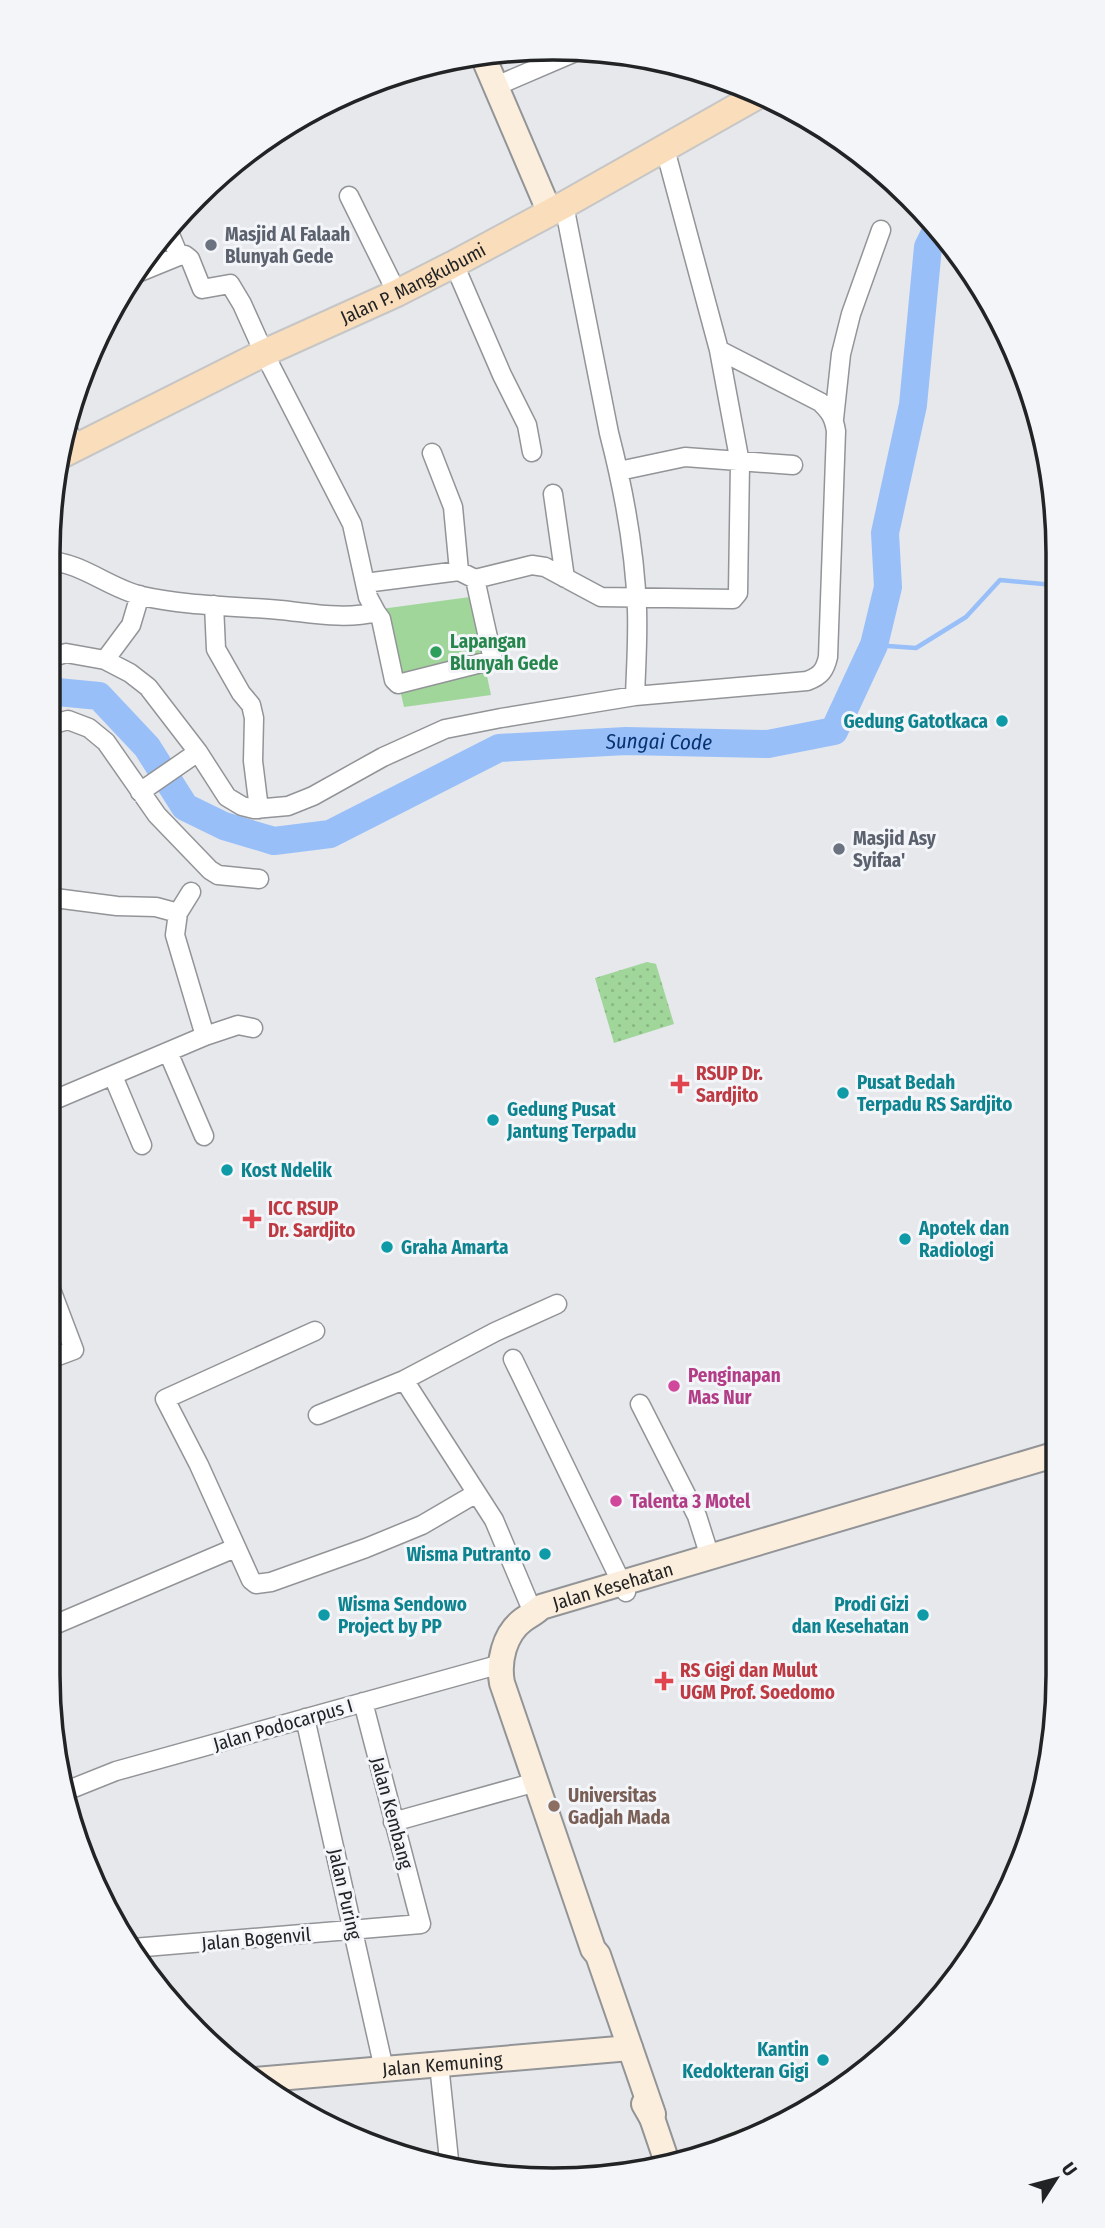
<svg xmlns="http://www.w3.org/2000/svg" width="1105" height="2228" font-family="'Fira Sans Condensed',sans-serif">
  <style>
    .park { fill: url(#park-dots) }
    .pitch { fill: #a0d699 }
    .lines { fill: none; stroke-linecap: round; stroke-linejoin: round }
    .stream { stroke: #99bff9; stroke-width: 4.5 }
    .river { stroke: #99bff9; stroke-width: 28 }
    .street-casing { stroke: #929497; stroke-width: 21 }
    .secondary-casing { stroke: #929497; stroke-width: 28 }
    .primary-casing { stroke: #c6c6c6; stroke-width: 30 }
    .street { stroke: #fff; stroke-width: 18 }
    .secondary { stroke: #fceedd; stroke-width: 24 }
    .primary { stroke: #faddbb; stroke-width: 26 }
    .worship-dot { fill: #6b7280; stroke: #f3f5f9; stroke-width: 2.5 }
    .leisure-dot { fill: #2e9e5b; stroke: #f3f5f9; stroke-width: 2.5 }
    .culture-dot { fill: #0f9aa8; stroke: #f3f5f9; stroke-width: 2.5 }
    .health-dot { fill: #e0444e; stroke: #f3f5f9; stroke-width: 2.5 }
    .hotel-dot { fill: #d1479c; stroke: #f3f5f9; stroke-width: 2.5 }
    .education-dot { fill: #8d6e63; stroke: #f3f5f9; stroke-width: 2.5 }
    .labels { text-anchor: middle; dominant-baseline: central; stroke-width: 6; stroke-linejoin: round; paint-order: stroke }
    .worship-label { font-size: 19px; font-weight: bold; fill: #5b616d; stroke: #f3f5f9; text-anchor: start }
    .street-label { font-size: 19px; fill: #222324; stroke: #f3f5f9 }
    .leisure-label { font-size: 19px; font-weight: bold; fill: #27864d; stroke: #f3f5f9; text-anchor: start }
    .culture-label { font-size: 19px; font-weight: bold; fill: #0d838f; stroke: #f3f5f9; text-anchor: start }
    .health-label { font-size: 19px; font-weight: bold; fill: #be3a42; stroke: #f3f5f9; text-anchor: start }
    .hotel-label { font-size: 19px; font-weight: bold; fill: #b23c85; stroke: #f3f5f9; text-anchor: start }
    .education-label { font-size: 19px; font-weight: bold; fill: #785e54; stroke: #f3f5f9; text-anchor: start }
    .water-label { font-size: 21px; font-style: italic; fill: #073371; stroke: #f3f5f9 }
    .rim { fill: none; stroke: #222324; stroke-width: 3.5 }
  </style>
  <defs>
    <pattern id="park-dots" width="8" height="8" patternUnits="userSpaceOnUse" patternTransform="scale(1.75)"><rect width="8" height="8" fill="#a0d699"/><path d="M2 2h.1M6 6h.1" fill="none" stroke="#8ab784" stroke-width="1.8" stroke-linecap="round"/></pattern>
  </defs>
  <rect width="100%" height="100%" fill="#e6e8ec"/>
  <path class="park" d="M 647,962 L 656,964 L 674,1024 L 614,1043 L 595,978 Z"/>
  <path class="pitch" d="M 470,597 L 491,695 L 404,707 L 381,609 Z
    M 788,2112 L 790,2120 L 776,2128 L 722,2145 L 719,2137 Z"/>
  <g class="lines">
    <path class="stream" d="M 874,645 L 916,648 L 966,617 L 1000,580 L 1054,585"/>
    <path class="river" id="s1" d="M 47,691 L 99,696 L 147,747 L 185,807 L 224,826 L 274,841 L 330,834 L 499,748 L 626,741 L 768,744 L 834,731 L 874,645 L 888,587 L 885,533 L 913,405 L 928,247 L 937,229"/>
    <defs>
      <path id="street" d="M 496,86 L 580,50
        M 349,196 L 397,293
        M 564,205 L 609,433 C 624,491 635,550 637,610 C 638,638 636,668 635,696
        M 454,264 L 502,375 L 527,425 L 532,452
        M 130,276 L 179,256
        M 834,419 L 841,354 L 851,314 L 881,230
        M 66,425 L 75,447
        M 432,453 L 453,507 L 459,571
        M 619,471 L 685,457 L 793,465
        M 553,494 L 565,578
        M 47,561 C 82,562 108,588 142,596 C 186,606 235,606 280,610 C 311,613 345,620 376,612 L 368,597 L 352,524 L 264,353 L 242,304 L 230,284 L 202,289 L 190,259 L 185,255 L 179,256 L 171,237 L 164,233
        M 365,583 L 459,571 L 475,579 L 532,565 L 545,567 L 601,597 L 733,599 L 738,593 L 740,463 L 719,350 L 665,149
        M 214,605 L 216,649 L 241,693 L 251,705 L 254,718 L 253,761 L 259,809
        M 376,612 L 381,619 L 394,680 L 398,684 L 493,660 L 475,579
        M 47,659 L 66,653 L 105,660 L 130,673 L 148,687 L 198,752 L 227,797 L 242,806 L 254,809 L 288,806 L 313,796 L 383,757 L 445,729 L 501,718 L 635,696 L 807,681 C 821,676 825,670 828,657 L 836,431 C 834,418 830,411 820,402 L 719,350
        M 105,660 L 131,625 L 140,595
        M 47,726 L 68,720 L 89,728 L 106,742 L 157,815 L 210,870 L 218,875 L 259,879
        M 140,792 L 198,752
        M 191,892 L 178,913 L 175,935 L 205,1036
        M 47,897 L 117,906 L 156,907 L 178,913
        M 168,1052 L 204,1136
        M 113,1076 L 142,1145
        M 47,1103 L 205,1036 L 238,1025 L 253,1028
        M 315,1331 L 165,1399 L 199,1465 L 251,1580 L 256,1584 L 271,1582 L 366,1548 L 422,1525 L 475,1494
        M 513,1359 L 626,1592
        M 47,1360 L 74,1350 L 47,1279
        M 404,1380 L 494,1520 L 534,1615
        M 640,1404 L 697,1516 L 710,1557
        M 318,1415 L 404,1380 L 495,1332 L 557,1304
        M 47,1628 L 235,1548
        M 305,1718 L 384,2069
        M 66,1791 L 116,1771 L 501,1664
        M 393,1822 L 536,1782
        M 133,1948 L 421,1924 L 363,1702
        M 439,2064 L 450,2170"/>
      <g id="secondary">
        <path d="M 482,54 L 550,213"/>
        <path id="s2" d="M 254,2080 L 630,2048"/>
        <path d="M 644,2104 L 652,2118 L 667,2162"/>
        <path id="s3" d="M 652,2118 L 653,2114 L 598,1955 L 593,1949 L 502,1683 C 498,1662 504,1634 523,1620 C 530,1615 535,1613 541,1607 L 1057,1454"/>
      </g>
      <g id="primary">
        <path id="s4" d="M 57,457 L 264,353 L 397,293 L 454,264 L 564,205 L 760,94"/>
      </g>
    </defs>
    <use href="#street" class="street-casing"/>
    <use href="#secondary" class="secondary-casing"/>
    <use href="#primary" class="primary-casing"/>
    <use href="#street" class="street"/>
    <use href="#secondary" class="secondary"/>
    <use href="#primary" class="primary"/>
  </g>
  <g class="worship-dot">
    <circle cx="211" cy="245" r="7"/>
    <circle cx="839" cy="849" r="7"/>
  </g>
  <circle class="leisure-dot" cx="436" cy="652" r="7"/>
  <g class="culture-dot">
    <circle cx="1002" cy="721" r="7"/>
    <circle cx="843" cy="1093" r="7"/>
    <circle cx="493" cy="1120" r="7"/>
    <circle cx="227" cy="1170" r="7"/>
    <circle cx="905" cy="1239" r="7"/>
    <circle cx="387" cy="1247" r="7"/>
    <circle cx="545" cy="1554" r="7"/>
    <circle cx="324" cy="1615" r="7"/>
    <circle cx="923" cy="1615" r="7"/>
    <circle cx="823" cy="2060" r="7"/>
  </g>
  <g class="health-dot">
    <path d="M676.5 1073.5h7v7h7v7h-7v7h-7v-7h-7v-7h7z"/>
    <path d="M248.5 1208.5h7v7h7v7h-7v7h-7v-7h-7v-7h7z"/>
    <path d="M660.5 1670.5h7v7h7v7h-7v7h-7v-7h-7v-7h7z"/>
  </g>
  <g class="hotel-dot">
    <circle cx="674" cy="1386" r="7"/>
    <circle cx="616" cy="1501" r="7"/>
  </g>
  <circle class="education-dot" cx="554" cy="1806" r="7"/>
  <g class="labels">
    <g class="worship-label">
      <text x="225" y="234">Masjid Al Falaah<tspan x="225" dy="22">Blunyah Gede</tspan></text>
      <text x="853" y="838">Masjid Asy<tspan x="853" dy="22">Syifaa'</tspan></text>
    </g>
    <g class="street-label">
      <text stroke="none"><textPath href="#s4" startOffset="396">Jalan P. Mangkubumi</textPath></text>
      <text stroke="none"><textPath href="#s3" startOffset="628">Jalan Kesehatan</textPath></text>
      <text transform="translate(283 1725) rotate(-16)">Jalan Podocarpus I</text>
      <text transform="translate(392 1813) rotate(75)">Jalan Kembang</text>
      <text transform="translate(345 1894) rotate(77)">Jalan Puring</text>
      <text transform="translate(256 1939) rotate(-5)">Jalan Bogenvil</text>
      <text stroke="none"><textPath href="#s2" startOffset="189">Jalan Kemuning</textPath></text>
    </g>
    <g class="leisure-label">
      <text x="450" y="641">Lapangan<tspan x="450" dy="22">Blunyah Gede</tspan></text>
    </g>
    <g class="culture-label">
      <text x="988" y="721" text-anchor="end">Gedung Gatotkaca</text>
      <text x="857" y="1082">Pusat Bedah<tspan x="857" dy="22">Terpadu RS Sardjito</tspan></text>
      <text x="507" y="1109">Gedung Pusat<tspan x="507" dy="22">Jantung Terpadu</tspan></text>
      <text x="241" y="1170">Kost Ndelik</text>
      <text x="919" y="1228">Apotek dan<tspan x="919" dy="22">Radiologi</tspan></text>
      <text x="401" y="1247">Graha Amarta</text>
      <text x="531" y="1554" text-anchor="end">Wisma Putranto</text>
      <text x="338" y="1604">Wisma Sendowo<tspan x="338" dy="22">Project by PP</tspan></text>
      <text x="909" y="1604" text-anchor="end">Prodi Gizi<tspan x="909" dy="22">dan Kesehatan</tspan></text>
      <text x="809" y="2049" text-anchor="end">Kantin<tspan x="809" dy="22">Kedokteran Gigi</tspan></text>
    </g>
    <g class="health-label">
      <text x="696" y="1073">RSUP Dr.<tspan x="696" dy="22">Sardjito</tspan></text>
      <text x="268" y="1208">ICC RSUP<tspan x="268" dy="22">Dr. Sardjito</tspan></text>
      <text x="680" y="1670">RS Gigi dan Mulut<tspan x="680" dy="22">UGM Prof. Soedomo</tspan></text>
    </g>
    <g class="hotel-label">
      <text x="688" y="1375">Penginapan<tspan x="688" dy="22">Mas Nur</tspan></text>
      <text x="630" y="1501">Talenta 3 Motel</text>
    </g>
    <g class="education-label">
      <text x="568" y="1795">Universitas<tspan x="568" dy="22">Gadjah Mada</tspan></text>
    </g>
    <g class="water-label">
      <text stroke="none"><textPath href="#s1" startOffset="695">Sungai Code</textPath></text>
    </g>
  </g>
  <path d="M0 0H1105V2228H0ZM553 60H553A493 493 0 0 1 1046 553V1675A493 493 0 0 1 553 2168H553A493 493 0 0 1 60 1675V553A493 493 0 0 1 553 60Z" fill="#f3f5f9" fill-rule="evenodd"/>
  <path class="rim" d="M553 60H553A493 493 0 0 1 1046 553V1675A493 493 0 0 1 553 2168H553A493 493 0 0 1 60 1675V553A493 493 0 0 1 553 60Z"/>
  <g transform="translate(1056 2179) rotate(54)" stroke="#f3f5f9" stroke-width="5" paint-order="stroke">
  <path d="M0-5L12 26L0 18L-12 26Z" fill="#222324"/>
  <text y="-10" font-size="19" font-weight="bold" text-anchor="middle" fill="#222324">U</text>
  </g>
</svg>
